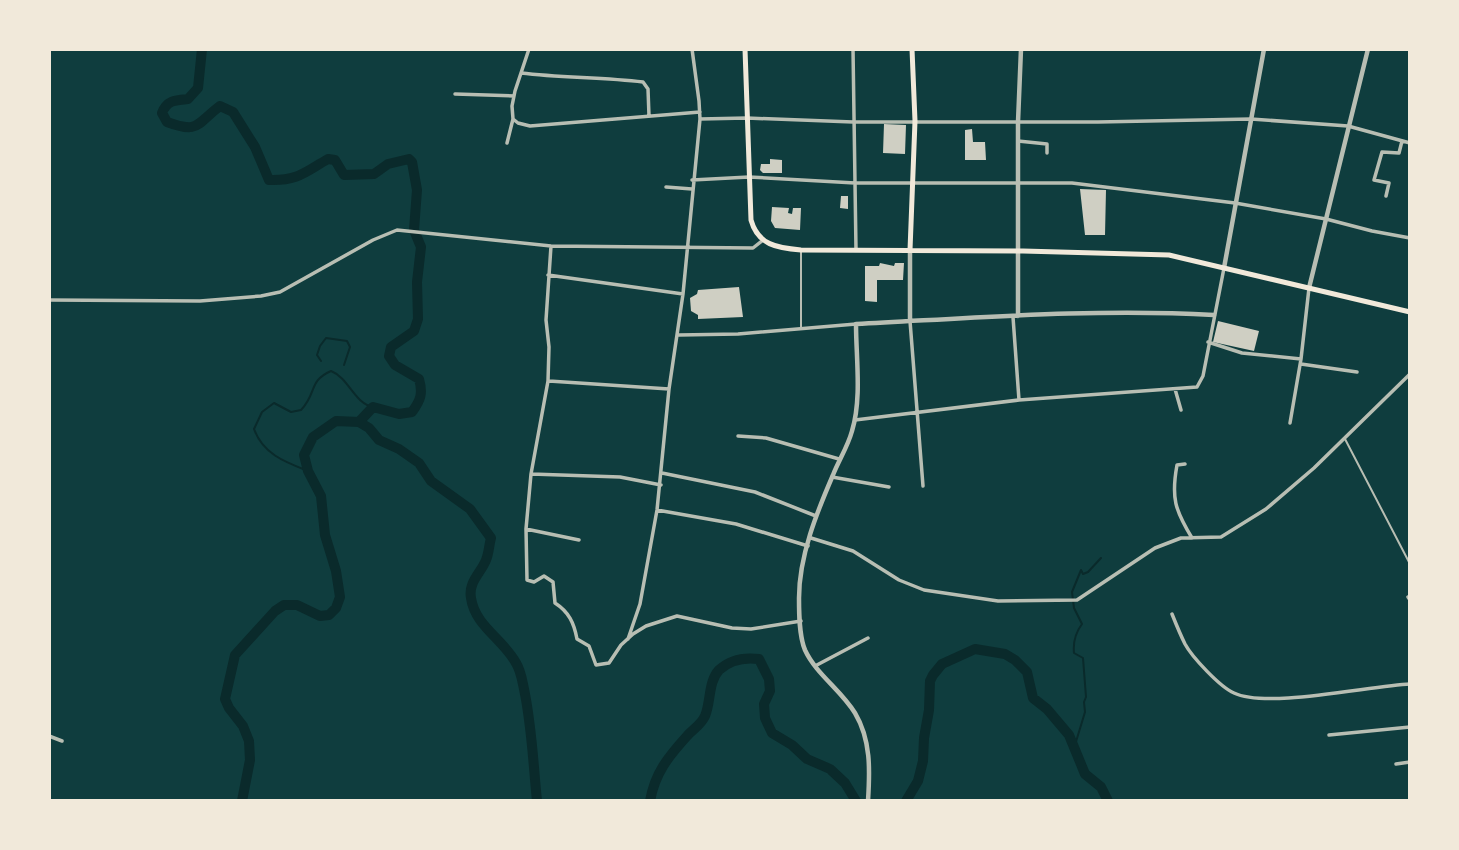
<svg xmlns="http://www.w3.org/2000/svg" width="1459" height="850" font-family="'PT Sans',sans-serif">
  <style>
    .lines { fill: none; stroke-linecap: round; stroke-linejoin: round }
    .stream { stroke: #0a2a2b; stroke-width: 2 }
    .river { stroke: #0a2a2b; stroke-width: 10 }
    .building { fill: #cfcfc3 }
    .service { stroke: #b8beb3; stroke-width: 2 }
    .minor { stroke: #b8beb3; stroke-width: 3.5 }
    .tertiary { stroke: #b8beb3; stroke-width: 4.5 }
    .secondary { stroke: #f1e9da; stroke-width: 5 }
  </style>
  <rect width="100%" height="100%" fill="#0f3d3e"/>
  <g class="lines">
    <path class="stream" d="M 321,361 L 317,355 L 320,346 L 326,338 L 347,341 L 350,347 L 344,365
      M 308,471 C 285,462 263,454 254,429 L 262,412 L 274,403 L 291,412 L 301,410 C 317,394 308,381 331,371 C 349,378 354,403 373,407
      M 1075,745 L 1085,712 L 1084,702 L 1086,697 L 1083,658 L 1074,653 C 1073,643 1076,632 1082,624 L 1074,608 L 1072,592 L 1081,570 L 1083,574 L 1088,572 L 1101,558"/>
    <path class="river" d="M 202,49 L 198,88 L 188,99 C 176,100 167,100 162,113 L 167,122 C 199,134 196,124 220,106 L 233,112 L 255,147 L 269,180 C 298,181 305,172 328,159 L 335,160 L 344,175 L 374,174 L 388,164 L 409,159 L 412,162 L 417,190 L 414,230 L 421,247 L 417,282 L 418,319 L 414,331 L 391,347 L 389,356 L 395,365 L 419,379 C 423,393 421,400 412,412 L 399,414 L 373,407 L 359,422
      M 242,801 L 250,760 L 249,741 L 243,726 L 229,708 L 225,699 L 235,655 L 275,611 L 284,605 L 297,605 L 320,616 L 329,615 L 336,608 L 340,597 L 336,571 L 325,535 L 321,496 L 308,471 L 304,455 L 313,437 L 336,421 L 359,422 L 369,428 L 379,440 L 399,449 L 419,463 L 431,481 L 470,509 L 491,538 C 489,545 489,553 486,560 C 481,573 468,582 471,598 C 475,626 503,639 516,663 C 521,671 522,680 524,689 C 532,727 533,762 537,801
      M 650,801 C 655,773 668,757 687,736 C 693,729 701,725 705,716 C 711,702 708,682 719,670 C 731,659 744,657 759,659 L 769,679 L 770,691 L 764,704 L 765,718 L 772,733 L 792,745 L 807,759 L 830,769 L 845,783 L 856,801
      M 906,801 L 918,781 L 923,761 L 924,738 L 929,710 L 930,681 L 933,675 L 942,664 L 975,649 L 1005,654 L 1015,660 L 1027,672 L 1033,698 L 1047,709 L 1069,735 L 1085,774 L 1101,787 L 1108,801"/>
  </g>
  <path class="building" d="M 884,124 L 906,125 L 905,154 L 883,153 Z
    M 972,129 L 973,142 L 985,142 L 986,160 L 965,160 L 965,130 Z
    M 770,159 L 782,160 L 782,173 L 763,173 L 760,170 L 761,164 L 770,164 Z
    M 1080,189 L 1106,190 L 1105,235 L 1085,235 Z
    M 841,196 L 848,196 L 848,209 L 840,208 Z
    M 772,207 L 789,208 L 788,213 L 792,214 L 793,208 L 801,208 L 800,230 L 775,228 L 771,221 Z
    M 880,263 L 894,266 L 895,263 L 904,263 L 903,280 L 877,280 L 877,302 L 865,301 L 865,266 L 879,266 Z
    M 739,287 L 743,317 L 698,319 L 698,315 L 691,311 L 690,298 L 697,294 L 698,290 Z
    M 1218,321 L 1259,331 L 1254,351 L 1213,342 Z"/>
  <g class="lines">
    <path class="service" d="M 801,252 L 801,327
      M 1345,439 L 1410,564"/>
    <path class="minor" d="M 853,49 L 856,250
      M 521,73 C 562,78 602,77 643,82 L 648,89 L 649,116
      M 455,94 L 514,96
      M 513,119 L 518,123 L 530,126 L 700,112
      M 700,119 L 747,118 L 853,122 L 1098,122 L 1251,119 L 1348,126 L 1410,143
      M 1018,141 L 1047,144 L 1047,153
      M 507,143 L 513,119 L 512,106 L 515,91 L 529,49
      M 692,180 L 749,177 L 855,183 L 1072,183 L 1235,203 L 1326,219 L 1372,231 L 1410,238
      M 666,187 L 692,189
      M 1386,196 L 1389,183 L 1374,180 L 1382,152 L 1399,153 L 1402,141
      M 551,246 L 546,320 L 549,347 L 548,381 L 531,474 L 526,529 L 527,580 L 534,582 L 544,576 L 553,582 L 555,603 C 569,612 574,623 577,639 L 589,646 L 596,665 L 609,663 L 621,645 L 633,634 L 646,626 L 677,616 L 732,628 L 751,629 L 801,621
      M 548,275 L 683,294
      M 49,300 L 200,301 L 261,296 L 280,292 L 373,240 L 397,230 L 551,246 L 753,248 L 763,240
      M 1013,317 L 1019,400
      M 910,321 L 923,486
      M 679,335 L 738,334 L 856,324
      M 1208,342 L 1242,353 L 1301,359
      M 1301,364 L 1357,372
      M 549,381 L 669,389
      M 1175,389 L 1181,410
      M 855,420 L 1019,400 L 1197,387 L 1203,376 L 1224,268
      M 1290,423 L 1301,359 L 1309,288
      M 738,436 L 766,438 L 839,459
      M 1185,464 L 1177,465 C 1171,498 1175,510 1192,538
      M 662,473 L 755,492 L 816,516
      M 531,474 L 620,477 L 661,485
      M 832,477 L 889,487
      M 657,510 L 736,524 L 808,546
      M 526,529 L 579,540
      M 811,538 L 853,551 L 899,580 L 924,590 L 998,601 L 1077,600 L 1155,548 L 1181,538 L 1221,537 L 1266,509 L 1314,468 L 1410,374
      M 1410,596 L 1408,597 L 1410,600
      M 1172,614 C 1176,624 1180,634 1185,644 C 1192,657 1220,687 1234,693 C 1267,709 1369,686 1410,684
      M 628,639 L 640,604 L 657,510 L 669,389 L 683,294 L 700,119 L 699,101 L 692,49
      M 815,666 L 868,638
      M 1329,735 L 1410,727
      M 49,736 L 62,741
      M 1396,764 L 1410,762"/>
    <path class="tertiary" d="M 910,250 L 910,321
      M 1224,268 L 1264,49
      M 1309,288 L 1368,49
      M 1018,316 L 1018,122 L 1021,49
      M 868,801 C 870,770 871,740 855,713 C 841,690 816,674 805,650 C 799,636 799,613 799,598 C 799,556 817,512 833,475 C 839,460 848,446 852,431 C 862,398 856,358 856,324 C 975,318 1095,308 1214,315"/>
    <path class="secondary" d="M 745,49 L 751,220 C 758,245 777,248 801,250 L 1023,251 L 1169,255 L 1410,312
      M 910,250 L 915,121 L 912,49"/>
  </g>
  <rect width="1459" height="850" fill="none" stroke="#f1e9da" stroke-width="102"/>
</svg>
